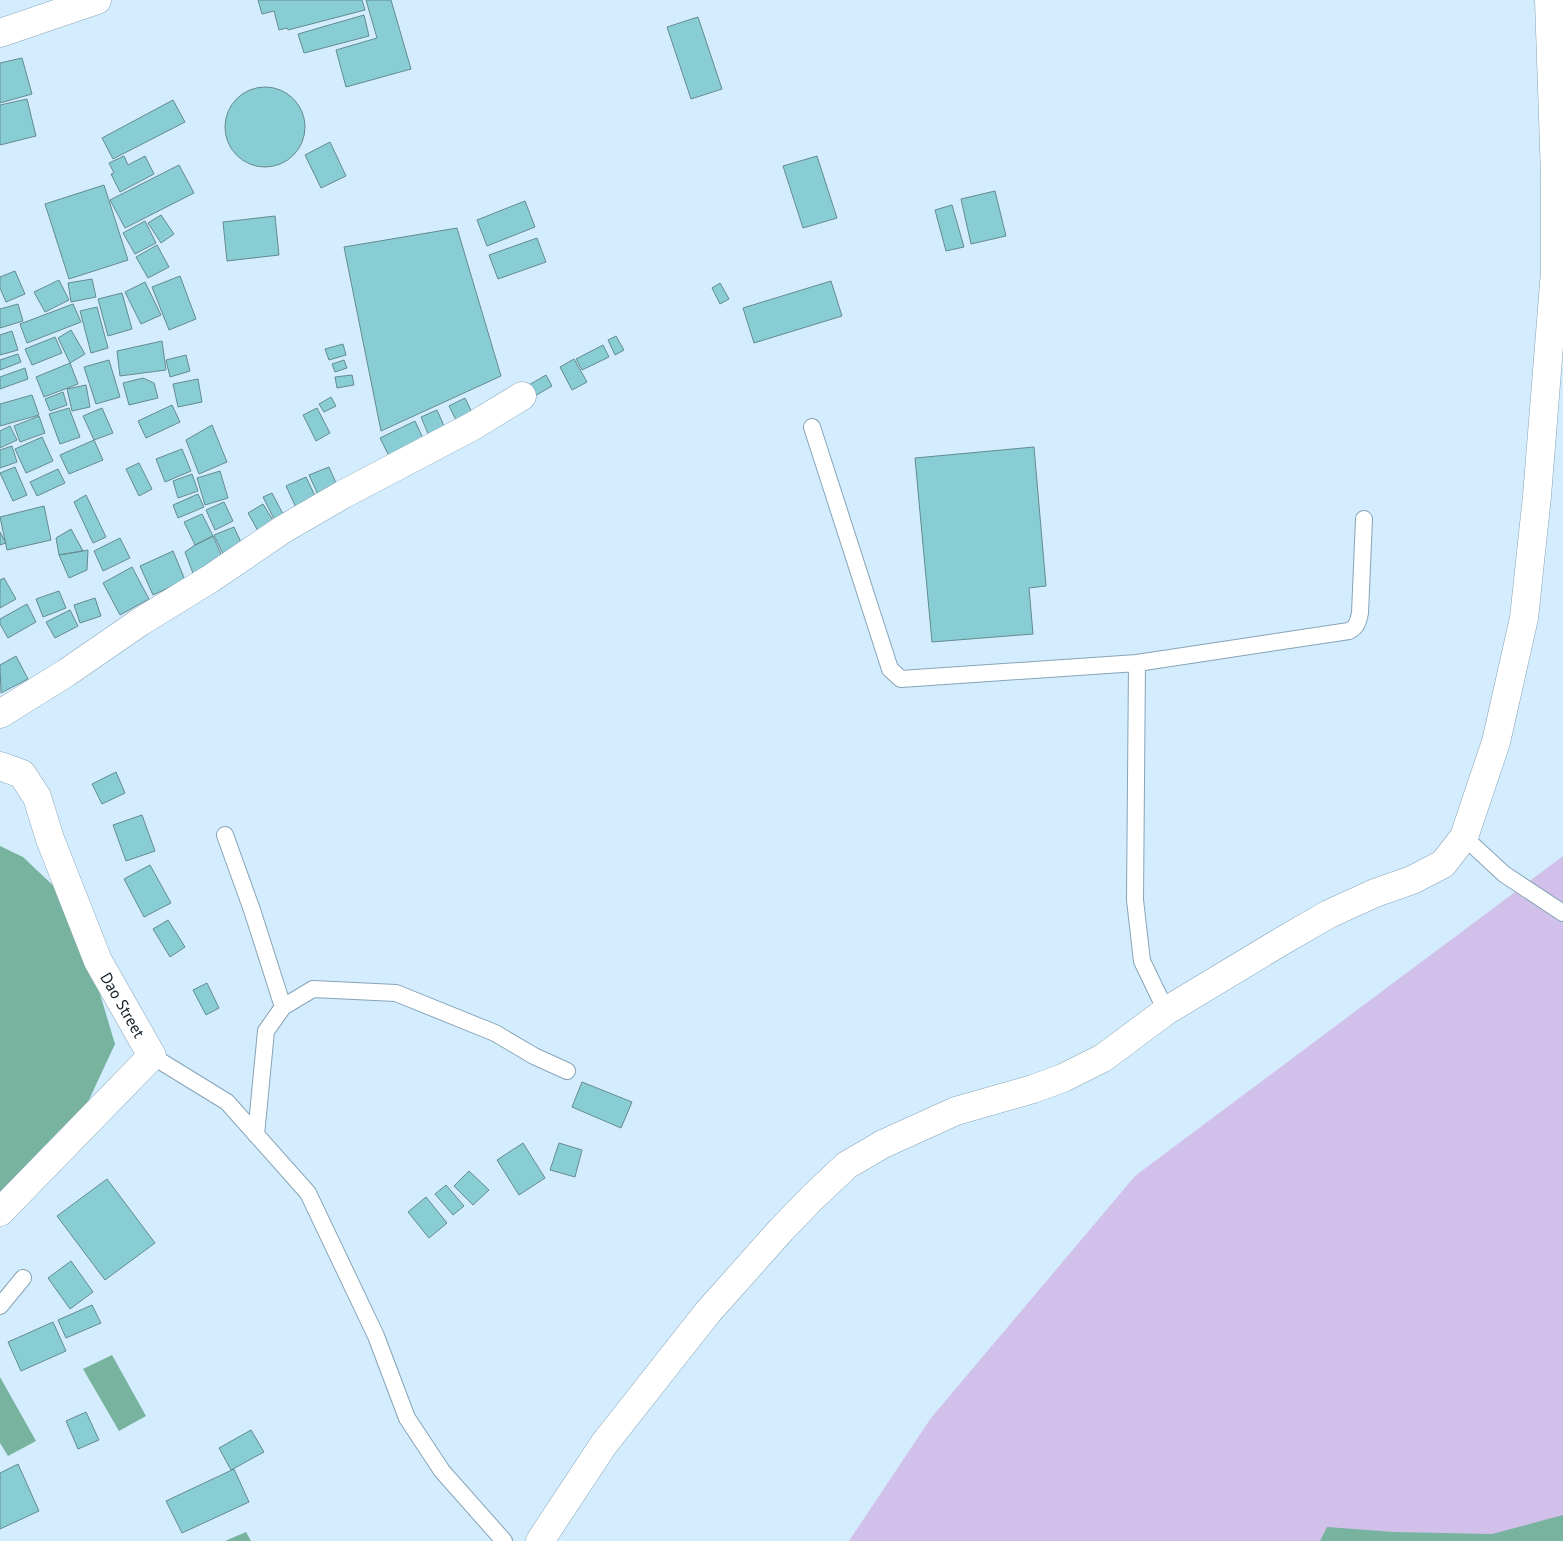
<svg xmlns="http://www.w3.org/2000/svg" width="1563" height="1541" font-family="'PT Sans',sans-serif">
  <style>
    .green { fill: #d1c0ea }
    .water { fill: #78b39f }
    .building { fill: #89cdd4; stroke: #638b8f }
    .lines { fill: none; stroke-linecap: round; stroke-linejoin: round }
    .service-casing { stroke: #86a4b8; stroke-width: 18 }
    .minor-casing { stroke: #86a4b8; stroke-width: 29 }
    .tertiary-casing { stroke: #86a4b8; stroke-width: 29 }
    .service { stroke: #fff; stroke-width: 16 }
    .minor { stroke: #fff; stroke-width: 28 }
    .tertiary { stroke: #fff; stroke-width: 28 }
    .labels { text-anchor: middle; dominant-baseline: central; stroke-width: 4; stroke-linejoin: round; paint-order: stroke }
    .street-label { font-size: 16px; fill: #141f27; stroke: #fff }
  </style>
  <rect width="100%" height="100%" fill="#d4edfe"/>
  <path class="green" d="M 1563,856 L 1563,1541 L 849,1541 L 931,1418 L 1135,1176 Z"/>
  <path class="water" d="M 0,846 L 23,857 L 61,893 L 97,984 L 115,1044 L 88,1102 L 0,1201 Z
    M 112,1355 L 146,1416 L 119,1431 L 83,1369 Z
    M 0,1377 L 36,1441 L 8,1456 L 0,1443 Z
    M 1563,1515 L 1563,1541 L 1320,1541 L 1327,1527 L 1394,1532 L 1492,1534 Z
    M 246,1532 L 251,1541 L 225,1541 Z"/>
  <path class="building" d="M 258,0 L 362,0 L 365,10 L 288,30 L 287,28 L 279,30 L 274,11 L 262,14 Z
    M 366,0 L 391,0 L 411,69 L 346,87 L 336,50 L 377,38 Z
    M 364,15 L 369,36 L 304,53 L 298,34 Z
    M 698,17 L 722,89 L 691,99 L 667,27 Z
    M 22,58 L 32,94 L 0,103 L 0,63 Z
    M225 127a40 40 0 1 1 80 0a40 40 0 1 1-80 0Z
    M 27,99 L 36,136 L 0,145 L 0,105 Z
    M 173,100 L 185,122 L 113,159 L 102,138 Z
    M 330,142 L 346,176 L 321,188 L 305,155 Z
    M 124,156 L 128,165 L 145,156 L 154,174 L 120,192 L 111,174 L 114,173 L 109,163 Z
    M 817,156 L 837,218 L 803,228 L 783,166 Z
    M 179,165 L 194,193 L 125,228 L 110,200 Z
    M 104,185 L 128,260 L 69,279 L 45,204 Z
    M 995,191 L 1006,236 L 971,244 L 961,199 Z
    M 525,201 L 535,227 L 487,246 L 477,220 Z
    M 952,205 L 964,247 L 946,251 L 935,210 Z
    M 161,215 L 174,234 L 161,243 L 148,223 Z
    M 275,216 L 279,255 L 227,261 L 223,222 Z
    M 145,221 L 156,243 L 135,254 L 123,233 Z
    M 457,228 L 501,376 L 381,431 L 344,247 Z
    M 537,238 L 546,262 L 498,279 L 489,255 Z
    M 157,245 L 169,267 L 148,278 L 136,257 Z
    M 15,271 L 25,294 L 6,302 L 0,288 L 0,277 Z
    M 180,276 L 196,319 L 169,330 L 152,287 Z
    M 92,279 L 96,297 L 71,302 L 68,283 Z
    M 59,280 L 69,300 L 45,312 L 34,292 Z
    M 831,281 L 842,316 L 754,343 L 743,308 Z
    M 145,282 L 161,315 L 141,324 L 125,292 Z
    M 720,283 L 729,299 L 720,304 L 712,288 Z
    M 122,293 L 132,329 L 108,336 L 98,299 Z
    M 18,304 L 23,321 L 0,328 L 0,309 Z
    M 73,304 L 81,322 L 27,343 L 20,324 Z
    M 97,307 L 108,348 L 91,353 L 80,311 Z
    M 71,330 L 85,354 L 70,363 L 58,338 Z
    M 12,331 L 18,350 L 0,355 L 0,335 Z
    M 616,336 L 624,350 L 615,355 L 608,340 Z
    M 55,337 L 62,353 L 32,365 L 25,349 Z
    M 162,341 L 166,370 L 120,376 L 117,351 Z
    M 343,344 L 346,355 L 329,360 L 325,349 Z
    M 603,345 L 609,357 L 582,370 L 576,359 Z
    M 18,354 L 21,362 L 0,370 L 0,360 Z
    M 186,355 L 190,371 L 170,377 L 166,360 Z
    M 574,359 L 587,382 L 572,390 L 560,367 Z
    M 109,360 L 120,397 L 96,404 L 84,367 Z
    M 344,360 L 347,368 L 335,372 L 332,364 Z
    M 70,363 L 78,384 L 44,397 L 36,377 Z
    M 25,368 L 28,379 L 0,389 L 0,377 Z
    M 352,375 L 354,385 L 337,388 L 335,377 Z
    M 546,375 L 552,386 L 533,397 L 527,386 Z
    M 143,378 L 154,383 L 158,398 L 129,405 L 123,383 Z
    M 198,379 L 202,402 L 178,407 L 173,384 Z
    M 86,385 L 90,407 L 72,411 L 67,389 Z
    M 63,392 L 67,405 L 50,411 L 45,399 Z
    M 32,395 L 39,415 L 0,426 L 0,404 Z
    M 331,397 L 336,406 L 324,412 L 319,404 Z
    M 465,398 L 476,421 L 460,428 L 449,406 Z
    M 172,405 L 180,422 L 146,438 L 138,421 Z
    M 69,408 L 80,437 L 60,444 L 49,414 Z
    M 102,408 L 113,433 L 94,440 L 83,416 Z
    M 317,408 L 330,433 L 316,441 L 303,415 Z
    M 437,410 L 448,435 L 432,443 L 421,417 Z
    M 39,416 L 45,433 L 20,442 L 14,426 Z
    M 415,421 L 428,449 L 394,466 L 380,438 Z
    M 212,425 L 227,462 L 199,474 L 186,440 Z
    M 10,426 L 17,440 L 0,448 L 0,431 Z
    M 42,437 L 53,461 L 26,473 L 15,449 Z
    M 94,440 L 103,460 L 69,474 L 60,455 Z
    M 12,446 L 17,462 L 0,468 L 0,450 Z
    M 1034,447 L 1046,586 L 1029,588 L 1033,634 L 932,642 L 915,458 Z
    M 182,449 L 191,471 L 165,482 L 156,459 Z
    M 139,463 L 152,489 L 139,496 L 126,469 Z
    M 15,467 L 27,495 L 13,501 L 0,473 Z
    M 329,467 L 339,490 L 320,499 L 309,475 Z
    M 58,469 L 65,483 L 37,496 L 30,482 Z
    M 220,471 L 228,498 L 205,505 L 197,478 Z
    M 192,474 L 198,491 L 178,498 L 173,481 Z
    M 306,477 L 318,502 L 298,512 L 286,486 Z
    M 272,493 L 283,514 L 274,519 L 263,497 Z
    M 198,494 L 204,507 L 178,518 L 173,505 Z
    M 86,495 L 106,537 L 93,543 L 74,502 Z
    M 224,502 L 233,521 L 215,530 L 206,510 Z
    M 263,504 L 274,522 L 258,531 L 248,513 Z
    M 44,506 L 51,540 L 7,550 L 0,517 Z
    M 202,514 L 213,536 L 195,545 L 184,522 Z
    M 234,527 L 244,549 L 225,558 L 214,535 Z
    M 71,529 L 83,551 L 59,555 L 56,538 Z
    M 0,532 L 6,543 L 0,545 Z
    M 213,536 L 225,563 L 194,576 L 185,552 L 195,545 Z
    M 120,538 L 130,558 L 103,571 L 94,551 Z
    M 88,550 L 87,570 L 69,578 L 59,555 Z
    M 173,551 L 185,580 L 153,595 L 140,566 Z
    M 132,567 L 149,599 L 120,615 L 103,583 Z
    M 4,578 L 16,599 L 0,608 L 0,580 Z
    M 59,591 L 66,608 L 43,617 L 36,599 Z
    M 95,598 L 101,616 L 80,623 L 74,605 Z
    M 27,604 L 36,622 L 8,638 L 0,624 L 0,619 Z
    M 70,610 L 78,626 L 55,638 L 46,622 Z
    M 16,656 L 28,679 L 1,693 L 0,665 Z
    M 116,772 L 125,793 L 102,804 L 92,784 Z
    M 142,815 L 155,851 L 126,861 L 113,825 Z
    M 150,865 L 171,903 L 144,917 L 124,879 Z
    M 168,920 L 185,947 L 170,957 L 153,929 Z
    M 207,983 L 219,1008 L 206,1015 L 193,990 Z
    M 582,1082 L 632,1102 L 621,1128 L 572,1107 Z
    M 523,1143 L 545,1178 L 519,1195 L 497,1160 Z
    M 559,1143 L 582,1150 L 575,1177 L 550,1170 Z
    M 469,1171 L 489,1190 L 473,1205 L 454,1186 Z
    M 107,1179 L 155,1243 L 105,1280 L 57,1216 Z
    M 446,1185 L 464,1206 L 453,1215 L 435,1194 Z
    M 426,1197 L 447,1223 L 429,1238 L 408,1212 Z
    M 71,1261 L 93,1292 L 70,1309 L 48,1278 Z
    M 92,1305 L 101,1323 L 66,1338 L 58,1320 Z
    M 53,1322 L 66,1351 L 21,1371 L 8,1342 Z
    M 86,1412 L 99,1440 L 78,1449 L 66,1421 Z
    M 251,1430 L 264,1452 L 231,1470 L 219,1448 Z
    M 18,1464 L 39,1511 L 0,1529 L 0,1473 Z
    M 234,1469 L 249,1502 L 182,1533 L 166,1501 Z"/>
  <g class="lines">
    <defs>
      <path id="service" d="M 812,427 L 890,669 L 901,679 L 1137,663
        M 225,835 L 252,910 L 283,1007
        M 1464,837 L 1504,874 L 1563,913
        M 1166,1011 L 1142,961 L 1135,900 L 1137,663 L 1349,631 C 1357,627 1358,622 1360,613 L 1364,519
        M 152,1056 L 227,1102 L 308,1193 L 376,1336 L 407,1418 L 442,1471 L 504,1541
        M 256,1135 L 266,1031 L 283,1007 L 313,989 L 396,993 L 495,1033 L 534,1056 L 567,1071
        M 0,1306 L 23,1278"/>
      <path id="minor" d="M 0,714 L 66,673 L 140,622 L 210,579 L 282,530 L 342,495 L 473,426 L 522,396
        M 0,766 L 22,774 L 37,797 L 50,839 L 98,961 L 152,1056 L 0,1212"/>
      <path id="tertiary" d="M 0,33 L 97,0
        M 540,1541 L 604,1444 L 708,1312 L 781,1230 L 813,1197 L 847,1165 L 883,1144 L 956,1111 L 1033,1089 L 1063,1078 L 1103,1058 L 1166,1011 L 1282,941 L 1329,914 L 1375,893 L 1412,880 L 1443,864 L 1464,837 L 1496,742 L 1524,618 L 1537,496 L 1555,271 L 1555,176 L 1549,0"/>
    </defs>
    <use href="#service" class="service-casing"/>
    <use href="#minor" class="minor-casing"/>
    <use href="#tertiary" class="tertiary-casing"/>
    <use href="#service" class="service"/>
    <use href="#minor" class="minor"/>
    <use href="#tertiary" class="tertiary"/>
  </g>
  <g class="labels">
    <g class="street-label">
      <text transform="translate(123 1005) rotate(60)">Dao Street</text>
    </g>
  </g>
</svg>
